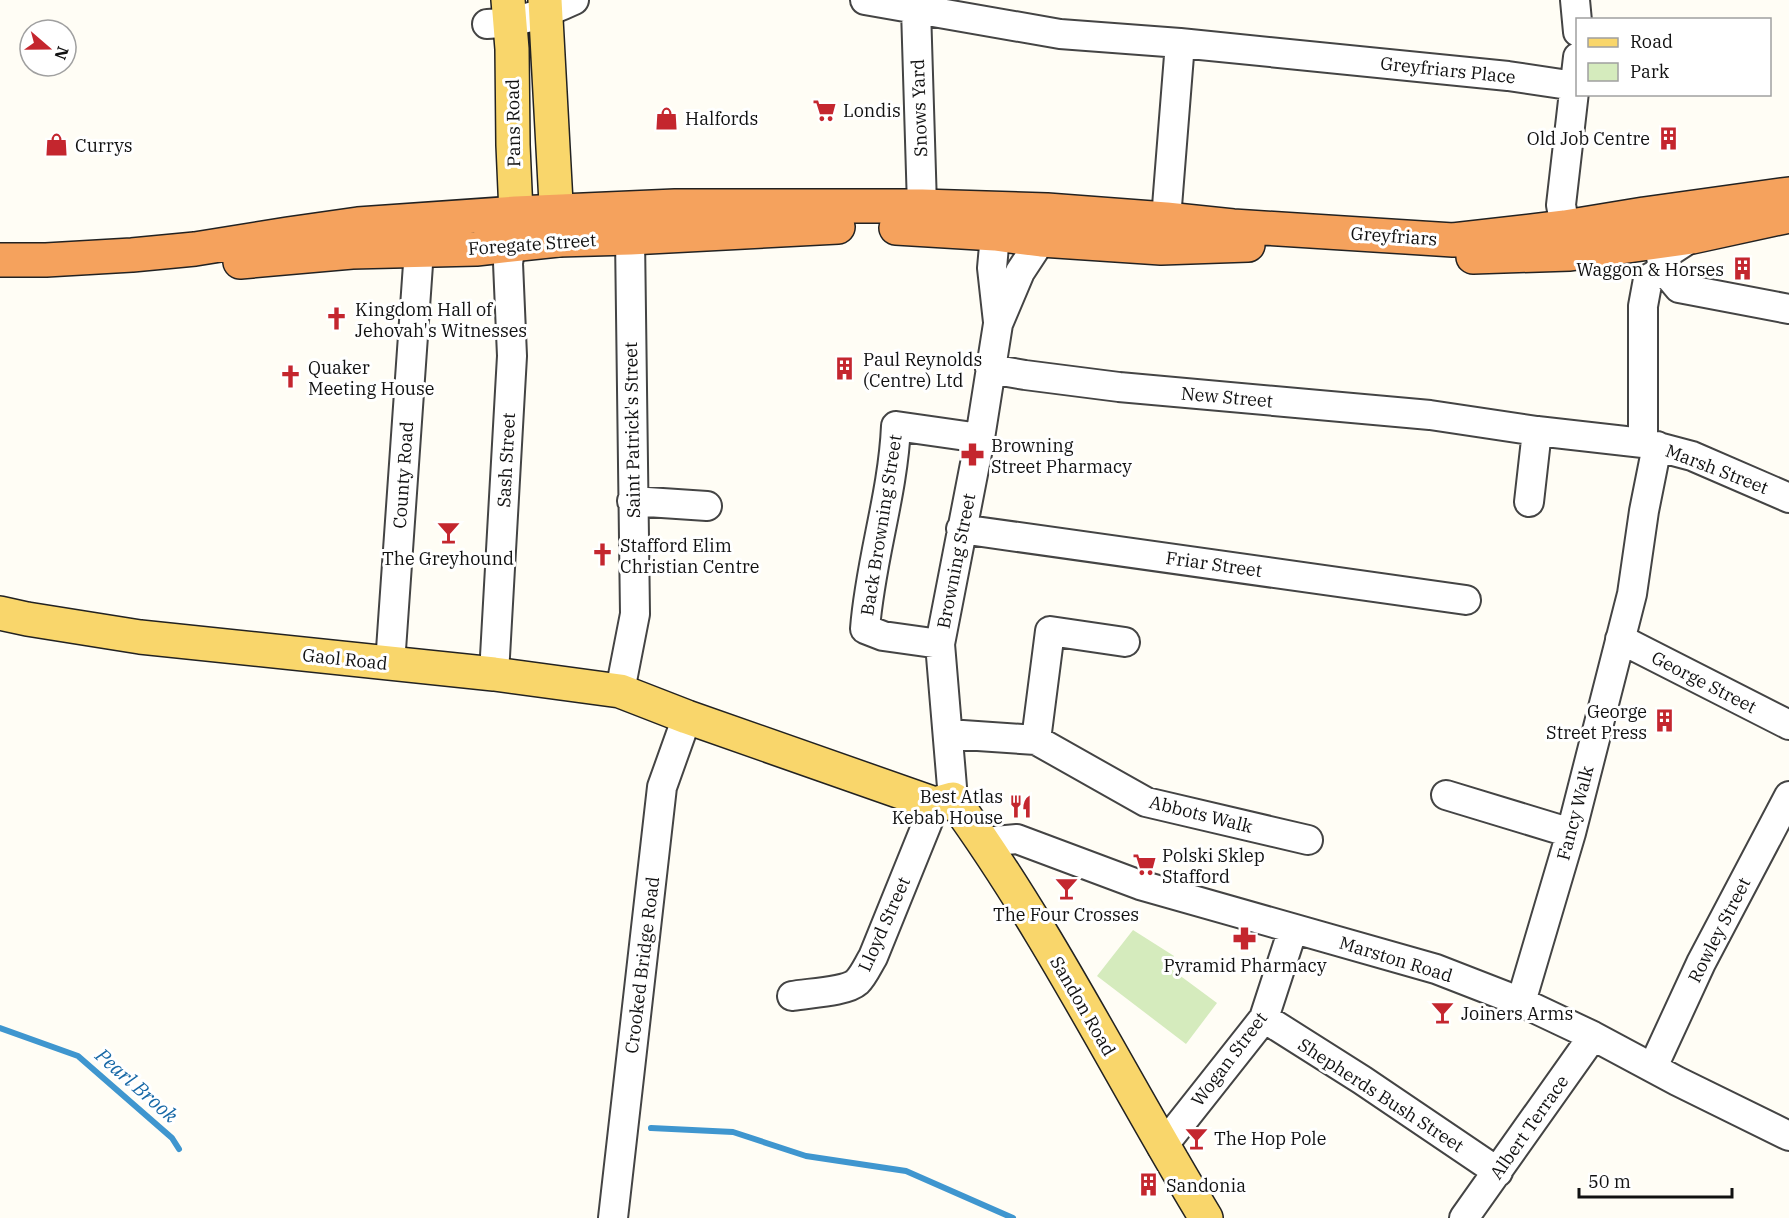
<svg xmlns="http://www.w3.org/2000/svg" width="1789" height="1218" font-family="'IBM Plex Serif',serif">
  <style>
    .green { fill: #d5ebbd }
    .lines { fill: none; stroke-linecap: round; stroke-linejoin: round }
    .stream { stroke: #3f96cf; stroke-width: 6 }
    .minor-casing { stroke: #444; stroke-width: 32 }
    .major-casing { stroke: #222; stroke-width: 36 }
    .highway-casing { stroke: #222; stroke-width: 36 }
    .minor { stroke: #fff; stroke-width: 28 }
    .major { stroke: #f9d66b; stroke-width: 33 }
    .highway { stroke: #f5a25d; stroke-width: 33 }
    .labels { text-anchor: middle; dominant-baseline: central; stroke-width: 6; stroke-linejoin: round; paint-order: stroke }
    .street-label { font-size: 18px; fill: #111; stroke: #fff }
    .poi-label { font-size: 18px; fill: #111; stroke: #fff; text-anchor: start }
    .water-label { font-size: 20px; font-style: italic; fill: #1768a6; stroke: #fff }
  </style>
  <rect width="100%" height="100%" fill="#fffdf5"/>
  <path class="green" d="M 1133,930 L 1174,956 L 1167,966 L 1217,1003 L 1186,1044 L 1097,976 Z"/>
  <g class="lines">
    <path class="stream" d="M 0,1028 L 78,1056 L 172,1138 L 179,1149
      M 651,1128 L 733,1132 L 806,1156 L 906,1171 L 1013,1218"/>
    <defs>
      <path id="minor" d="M 865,0 L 1060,34 L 1180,43 L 1508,76 L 1575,86
        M 1575,0 L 1578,32
        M 916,9 L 922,206
        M 487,24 C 519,23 546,13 574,0
        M 997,213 L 992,268 L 998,322
        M 1166,219 L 1180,43
        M 1565,227 L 1561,205 L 1578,57
        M 1692,237 L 1661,257 L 1664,270 L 1679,288 L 1789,309
        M 990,369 L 1025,375 L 1119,387 L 1430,415 L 1537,431 L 1643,443 L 1692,456 L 1789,498
        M 1643,443 L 1643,306 L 1648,279 L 1664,270
        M 632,501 L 707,506
        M 1529,502 L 1537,431
        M 961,529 L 1466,600
        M 1620,639 L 1789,725
        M 1125,642 L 1050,631 L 1036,740 L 1146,802 L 1308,840
        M 940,644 L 883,636 L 865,629 C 870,561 893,495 896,426 L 980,438
        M 390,664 L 419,250
        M 494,674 L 512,356 L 508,263 L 511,245
        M 620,691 L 635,614 L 630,238
        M 948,734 L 1036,740
        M 1446,795 L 1571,833
        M 953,799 L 940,644 L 980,438 L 998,324 L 1020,272 L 1041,240
        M 984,842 L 1017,839 L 1140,885 L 1436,969 L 1521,1002 L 1593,1036 L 1677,1081 L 1789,1136
        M 792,996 C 808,993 846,992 857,982 C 864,975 868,965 873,957 L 935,804
        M 1521,1002 L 1571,833 L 1632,594 L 1644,511 L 1657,446
        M 1264,1018 L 1362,1080 L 1498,1172
        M 1653,1067 L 1701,963 L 1789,796
        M 1162,1147 L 1264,1018 L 1293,929
        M 613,1218 L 662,787 L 687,717
        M 1464,1218 L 1593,1036"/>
      <path id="major" d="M 508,0 L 512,49 L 513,145 L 516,213 L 512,240
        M 545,0 L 558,240
        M 0,613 L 27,619 L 140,637 L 494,674 L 620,691 L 687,717 L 935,804 L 953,799 C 1049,931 1121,1078 1206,1218"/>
      <path id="highway" d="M 896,228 L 995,234 L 1041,240 L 1161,248 L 1248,245
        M 1473,257 L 1570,254 L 1692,237 L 1789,216
        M 0,260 L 46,260 L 132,255 L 195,249 L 288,234 L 358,224 L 516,213 L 675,206 L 922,206 L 1047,210 L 1166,219 L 1233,226 L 1453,240 L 1565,227 L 1644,214 L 1789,194
        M 240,262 L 352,252 L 476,249 L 558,240 L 630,238 L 838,227"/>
    </defs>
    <use href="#minor" class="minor-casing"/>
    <use href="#major" class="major-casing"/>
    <use href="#highway" class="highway-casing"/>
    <use href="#minor" class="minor"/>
    <use href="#major" class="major"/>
    <use href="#highway" class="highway"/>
  </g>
  <defs>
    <symbol id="supermarket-bare" viewBox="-9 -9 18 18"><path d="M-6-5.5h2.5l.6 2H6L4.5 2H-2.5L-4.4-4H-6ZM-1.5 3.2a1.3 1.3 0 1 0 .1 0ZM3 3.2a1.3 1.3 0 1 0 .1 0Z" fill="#c4262e" stroke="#fff" stroke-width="2.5" paint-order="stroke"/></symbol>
    <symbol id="shop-bare" viewBox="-9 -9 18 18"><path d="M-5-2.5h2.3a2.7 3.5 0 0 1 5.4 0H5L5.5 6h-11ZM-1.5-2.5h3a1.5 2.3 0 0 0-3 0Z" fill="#c4262e" stroke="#fff" stroke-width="2.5" paint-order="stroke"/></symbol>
    <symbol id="building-bare" viewBox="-9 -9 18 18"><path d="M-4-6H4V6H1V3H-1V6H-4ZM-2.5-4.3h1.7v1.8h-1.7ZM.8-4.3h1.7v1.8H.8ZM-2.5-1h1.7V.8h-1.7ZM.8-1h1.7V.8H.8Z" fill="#c4262e" stroke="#fff" stroke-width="2.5" paint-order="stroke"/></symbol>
    <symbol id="church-bare" viewBox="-9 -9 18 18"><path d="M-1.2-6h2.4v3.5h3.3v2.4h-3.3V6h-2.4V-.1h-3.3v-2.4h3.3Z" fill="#c4262e" stroke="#fff" stroke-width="2.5" paint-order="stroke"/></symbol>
    <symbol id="pharmacy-bare" viewBox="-9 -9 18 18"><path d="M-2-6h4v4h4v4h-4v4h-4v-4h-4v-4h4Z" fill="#c4262e" stroke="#fff" stroke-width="2.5" paint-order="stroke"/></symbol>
    <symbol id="bar-bare" viewBox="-9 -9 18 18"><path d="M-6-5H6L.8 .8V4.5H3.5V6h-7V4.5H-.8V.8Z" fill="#c4262e" stroke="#fff" stroke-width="2.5" paint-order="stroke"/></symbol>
    <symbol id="restaurant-bare" viewBox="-9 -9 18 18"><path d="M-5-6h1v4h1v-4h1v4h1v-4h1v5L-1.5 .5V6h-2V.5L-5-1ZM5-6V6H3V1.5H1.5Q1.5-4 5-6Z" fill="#c4262e" stroke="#fff" stroke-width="2.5" paint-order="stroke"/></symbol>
  </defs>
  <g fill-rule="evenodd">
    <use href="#supermarket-bare" x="808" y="94" width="33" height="33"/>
    <use href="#shop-bare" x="650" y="102" width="33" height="33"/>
    <use href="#building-bare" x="1652" y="122" width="33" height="33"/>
    <use href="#shop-bare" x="40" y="128" width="33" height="33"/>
    <use href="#building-bare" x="1726" y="252" width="33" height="33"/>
    <use href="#church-bare" x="320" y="302" width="33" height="33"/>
    <use href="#building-bare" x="828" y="352" width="33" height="33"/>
    <use href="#church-bare" x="274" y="360" width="33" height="33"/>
    <use href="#pharmacy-bare" x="956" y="438" width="33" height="33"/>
    <use href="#bar-bare" x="432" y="516" width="33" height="33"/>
    <use href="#church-bare" x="586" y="538" width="33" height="33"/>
    <use href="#building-bare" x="1648" y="704" width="33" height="33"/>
    <use href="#restaurant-bare" x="1004" y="790" width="33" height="33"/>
    <use href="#supermarket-bare" x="1128" y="848" width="33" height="33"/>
    <use href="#bar-bare" x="1050" y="872" width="33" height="33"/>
    <use href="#pharmacy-bare" x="1228" y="922" width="33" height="33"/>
    <use href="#bar-bare" x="1426" y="996" width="33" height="33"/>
    <use href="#bar-bare" x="1180" y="1122" width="33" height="33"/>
    <use href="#building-bare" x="1132" y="1168" width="33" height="33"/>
  </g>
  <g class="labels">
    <g class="street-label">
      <text transform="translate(1448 70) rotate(6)">Greyfriars Place</text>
      <text transform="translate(919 108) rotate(-92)">Snows Yard</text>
      <text transform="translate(513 123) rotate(-91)">Pans Road</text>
      <text transform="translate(1394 236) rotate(4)">Greyfriars</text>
      <text transform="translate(532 244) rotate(-4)">Foregate Street</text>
      <text transform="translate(1227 397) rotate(5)">New Street</text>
      <text transform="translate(632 430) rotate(-91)">Saint Patrick's Street</text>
      <text transform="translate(506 460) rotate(-87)">Sash Street</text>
      <text transform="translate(1717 469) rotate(21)">Marsh Street</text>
      <text transform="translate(403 475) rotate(-86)">County Road</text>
      <text transform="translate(881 525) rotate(-81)">Back Browning Street</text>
      <text transform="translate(956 561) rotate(-79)">Browning Street</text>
      <text transform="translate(1214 564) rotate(8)">Friar Street</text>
      <text transform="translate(345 659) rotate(6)">Gaol Road</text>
      <text transform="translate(1704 682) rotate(27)">George Street</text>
      <text transform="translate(1575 813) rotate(-75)">Fancy Walk</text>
      <text transform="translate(1201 814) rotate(14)">Abbots Walk</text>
      <text transform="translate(884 924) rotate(-66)">Lloyd Street</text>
      <text transform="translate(1719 930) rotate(-63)">Rowley Street</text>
      <text transform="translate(1396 959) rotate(17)">Marston Road</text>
      <text transform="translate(642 965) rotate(-83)">Crooked Bridge Road</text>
      <text transform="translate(1083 1006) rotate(60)">Sandon Road</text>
      <text transform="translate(1229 1059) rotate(-53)">Wogan Street</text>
      <text transform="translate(1381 1095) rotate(33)">Shepherds Bush Street</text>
      <text transform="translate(1529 1127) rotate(-55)">Albert Terrace</text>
    </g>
    <g class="poi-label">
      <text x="843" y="110">Londis</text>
      <text x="685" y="118">Halfords</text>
      <text x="1650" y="138" text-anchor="end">Old Job Centre</text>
      <text x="75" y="145">Currys</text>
      <text x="1724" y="269" text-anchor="end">Waggon &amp; Horses</text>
      <text x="355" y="309">Kingdom Hall of<tspan x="355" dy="21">Jehovah's Witnesses</tspan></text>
      <text x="863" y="359">Paul Reynolds<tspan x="863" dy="21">(Centre) Ltd</tspan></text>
      <text x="308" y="367">Quaker<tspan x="308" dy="21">Meeting House</tspan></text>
      <text x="991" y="445">Browning<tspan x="991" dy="21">Street Pharmacy</tspan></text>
      <text x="620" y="545">Stafford Elim<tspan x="620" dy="21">Christian Centre</tspan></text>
      <text x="448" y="558" text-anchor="middle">The Greyhound</text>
      <text x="1647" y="711" text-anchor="end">George<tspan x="1647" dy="21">Street Press</tspan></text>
      <text x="1003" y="796" text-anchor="end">Best Atlas<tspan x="1003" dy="21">Kebab House</tspan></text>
      <text x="1162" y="855">Polski Sklep<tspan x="1162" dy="21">Stafford</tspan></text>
      <text x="1066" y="914" text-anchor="middle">The Four Crosses</text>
      <text x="1245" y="965" text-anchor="middle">Pyramid Pharmacy</text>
      <text x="1461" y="1013">Joiners Arms</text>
      <text x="1214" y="1138">The Hop Pole</text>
      <text x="1166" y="1185">Sandonia</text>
    </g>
    <g class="water-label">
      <text transform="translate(137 1085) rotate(41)">Pearl Brook</text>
    </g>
  </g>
  <rect x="1576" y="18" width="195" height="78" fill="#ffffff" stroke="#a0a0a0" stroke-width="1.5"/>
  <rect x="1588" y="38" width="30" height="9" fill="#f9d66b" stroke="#a0a0a0" stroke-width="1.5"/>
  <text x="1630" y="48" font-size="18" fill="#111111">Road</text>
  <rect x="1588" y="63" width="30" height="18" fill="#d5ebbd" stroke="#a0a0a0" stroke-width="1.5"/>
  <text x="1630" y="78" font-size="18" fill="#111111">Park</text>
  <g transform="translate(48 48) rotate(110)"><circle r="28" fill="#ffffff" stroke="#a0a0a0" stroke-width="1.5"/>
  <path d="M0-4.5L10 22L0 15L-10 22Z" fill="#c4262e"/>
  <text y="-9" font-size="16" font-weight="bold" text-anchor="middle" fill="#111111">N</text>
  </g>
  <path d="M1579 1188v9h153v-9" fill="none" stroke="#111111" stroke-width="3"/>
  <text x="1588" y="1188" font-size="18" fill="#111111" stroke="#ffffff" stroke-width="4.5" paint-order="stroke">50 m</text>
</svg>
